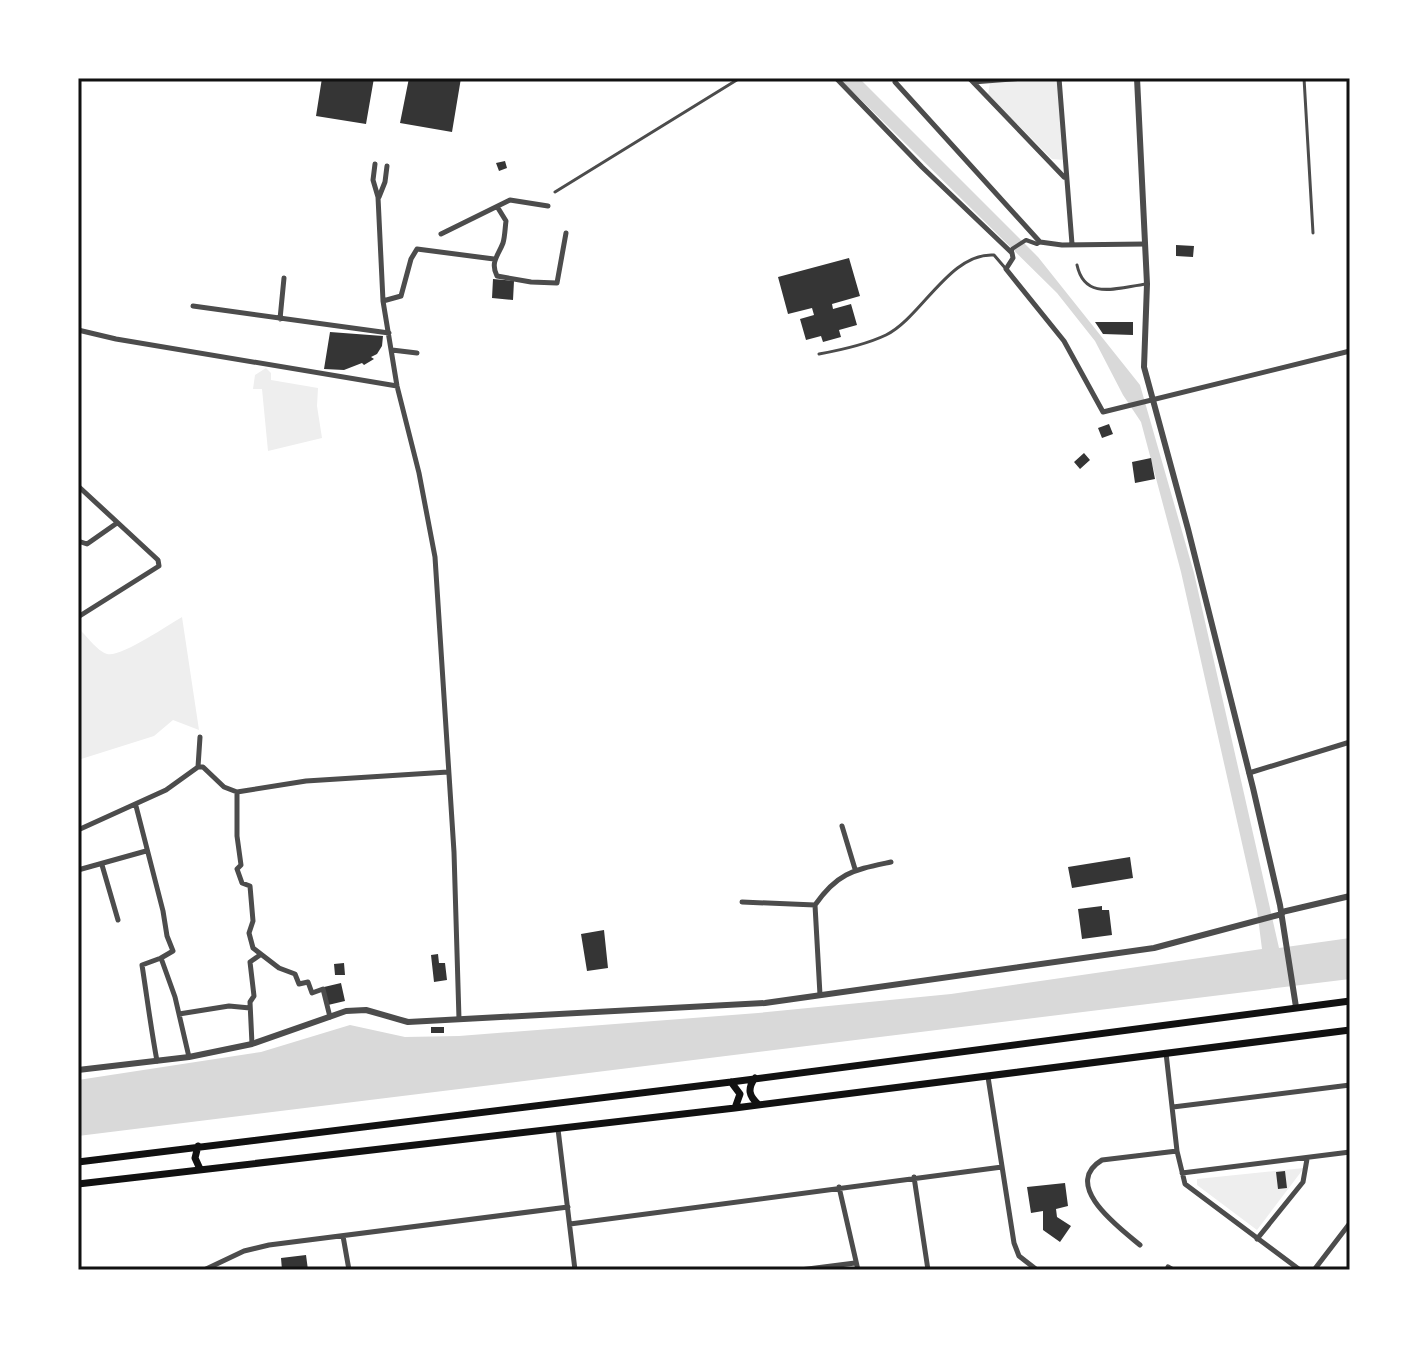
<svg xmlns="http://www.w3.org/2000/svg" width="1428" height="1348" font-family="Inter,sans-serif">
  <style>
    .green { fill: #eee }
    .water { fill: #d9d9d9 }
    .building { fill: #353535 }
    .lines { fill: none; stroke-linecap: round; stroke-linejoin: round }
    .service { stroke: #4c4c4c; stroke-width: 3 }
    .pedestrian { stroke: #4c4c4c; stroke-width: 4 }
    .minor { stroke: #4c4c4c; stroke-width: 5 }
    .tertiary { stroke: #4c4c4c; stroke-width: 6 }
    .secondary { stroke: #111; stroke-width: 7 }
    .neatline { fill: none; stroke: #111; stroke-width: 3 }
  </style>
  <rect width="100%" height="100%" fill="#fff"/>
  <path class="green" d="M 1042,78 L 1057,78 L 1064,160 L 1052,159 L 988,95 L 990,83 Z
    M 266,368 L 271,373 L 271,380 L 318,388 L 317,406 L 322,438 L 268,451 L 262,389 L 253,389 L 255,375 Z
    M 182,617 L 199,730 L 173,720 L 154,736 L 78,760 L 78,628 C 86,635 97,651 107,654 C 120,658 168,625 182,617 Z
    M 1304,1168 L 1257,1230 L 1197,1185 L 1197,1179 Z"/>
  <path class="water" d="M 839,78 L 859,78 L 1038,257 L 1140,385 L 1194,573 L 1279,948 L 1350,938 L 1350,979 L 78,1136 L 78,1080 L 261,1052 L 350,1025 L 405,1037 L 459,1036 L 758,1013 L 951,994 L 1262,949 L 1257,910 L 1181,572 L 1141,422 L 1123,395 L 1095,341 L 1057,293 Z"/>
  <path class="building" d="M 322,78 L 374,78 L 366,124 L 316,116 Z
    M 409,78 L 461,78 L 452,132 L 400,123 Z
    M 505,161 L 507,168 L 499,171 L 496,163 Z
    M 1176,245 L 1194,246 L 1193,257 L 1176,256 Z
    M 849,258 L 860,296 L 832,304 L 833,309 L 851,304 L 857,325 L 839,330 L 841,337 L 823,342 L 821,336 L 806,340 L 800,319 L 814,315 L 812,308 L 788,314 L 778,277 Z
    M 493,279 L 514,281 L 513,300 L 492,298 Z
    M 1095,322 L 1133,322 L 1133,335 L 1103,334 Z
    M 330,332 L 383,336 L 382,346 L 377,354 L 371,357 L 374,359 L 364,365 L 362,363 L 344,370 L 324,369 Z
    M 1109,424 L 1113,434 L 1102,438 L 1098,428 Z
    M 1084,453 L 1090,460 L 1080,469 L 1074,462 Z
    M 1151,458 L 1155,479 L 1135,483 L 1132,462 Z
    M 1130,857 L 1133,878 L 1072,888 L 1068,867 Z
    M 1102,906 L 1102,910 L 1109,910 L 1112,935 L 1082,939 L 1078,909 Z
    M 604,930 L 608,968 L 587,971 L 581,934 Z
    M 438,954 L 439,963 L 445,963 L 447,980 L 434,982 L 431,955 Z
    M 344,963 L 345,975 L 335,975 L 334,964 Z
    M 341,983 L 345,1001 L 328,1005 L 324,987 Z
    M 431,1027 L 444,1027 L 444,1033 L 431,1033 Z
    M 1285,1171 L 1287,1188 L 1278,1189 L 1276,1172 Z
    M 1065,1183 L 1068,1206 L 1056,1209 L 1057,1217 L 1071,1226 L 1060,1242 L 1043,1230 L 1043,1211 L 1031,1213 L 1027,1187 Z
    M 306,1255 L 308,1270 L 282,1270 L 281,1258 Z"/>
  <g class="lines">
    <path class="service" d="M 1304,78 L 1313,233
      M 555,192 L 740,78
      M 1077,265 C 1085,302 1119,287 1147,284
      M 819,354 C 841,350 865,345 886,335 C 921,318 950,252 994,255 L 1006,269"/>
    <path class="pedestrian" d="M 1012,253 L 1012,249 L 1026,240 L 1037,244 L 1040,242"/>
    <path class="minor" d="M 836,78 L 922,167 L 1012,253 L 1013,258 L 1006,269 L 1064,341 L 1103,412 L 1350,351
      M 969,78 L 973,82 L 1023,78
      M 1059,78 L 1072,244
      M 895,82 L 1040,242 L 1062,245 L 1145,244
      M 973,82 L 1064,177
      M 375,164 L 373,180 L 378,197 L 383,301 L 397,386 L 419,473 L 435,557 L 454,852 L 459,1019
      M 379,197 L 385,182 L 387,166
      M 498,208 L 506,221 C 505,228 505,236 503,243 C 498,256 490,262 497,276 L 531,282 L 557,283 L 566,233
      M 441,234 L 510,200 L 548,206
      M 383,301 L 401,296 L 411,259 L 417,249 L 494,259
      M 193,306 L 389,333
      M 280,319 L 284,278
      M 78,330 L 116,339 L 397,386
      M 392,350 L 417,353
      M 78,486 L 158,560 L 159,566 L 78,617
      M 78,541 L 87,544 L 117,523
      M 198,767 L 203,767 L 224,787 L 237,792 L 306,781 L 448,772
      M 198,767 L 200,737
      M 1249,773 L 1350,742
      M 237,792 L 237,836 L 241,865 L 237,869 L 242,883 L 250,886 L 253,921 L 249,933 L 253,948 L 279,968 L 295,974 L 299,984 L 308,982 L 312,993 L 323,989 L 330,1017
      M 136,806 L 163,911 L 167,936 L 173,951 L 161,958 L 175,997 L 189,1057
      M 842,826 L 855,869
      M 78,830 L 166,790 L 198,767
      M 102,865 L 118,920
      M 78,870 L 146,851
      M 742,902 L 815,905 L 820,995
      M 815,905 C 838,872 854,870 891,862
      M 179,1014 L 229,1006 L 250,1008
      M 252,1044 L 250,1002 L 254,996 L 250,962 L 260,955
      M 1166,1053 L 1177,1151 L 1185,1184 L 1300,1270
      M 157,1061 C 151,1029 147,997 142,965 L 161,958
      M 988,1077 L 1014,1243 L 1019,1256 L 1037,1270
      M 1173,1107 L 1350,1085
      M 558,1129 L 575,1270
      M 1182,1173 L 1350,1152
      M 914,1177 L 928,1270
      M 839,1187 L 858,1270
      M 570,1224 L 1002,1167
      M 343,1236 L 349,1270
      M 1257,1239 L 1303,1182 L 1307,1159
      M 1140,1245 C 1121,1229 1060,1185 1102,1160 L 1177,1151
      M 1168,1267 L 1173,1270
      M 204,1270 L 244,1251 L 269,1245 L 568,1207
      M 800,1270 L 855,1263
      M 1314,1270 L 1350,1223"/>
    <path class="tertiary" d="M 1137,78 L 1147,284 L 1144,367 L 1188,529 L 1253,788 L 1280,905 L 1296,1007
      M 1282,912 L 1350,896
      M 78,1070 L 189,1057 L 252,1044 L 346,1011 L 366,1010 L 408,1022 L 765,1003 L 1154,948 L 1282,914"/>
    <path class="secondary" d="M 755,1078 C 747,1089 749,1096 758,1104
      M 731,1082 L 740,1094 L 735,1108
      M 198,1146 L 195,1158 L 200,1169
      M 78,1162 L 731,1082 L 1350,1001
      M 78,1184 L 735,1108 L 1350,1030"/>
  </g>
  <rect width="1428" height="1348" fill="none" stroke="#ffffff" stroke-width="160"/>
  <rect x="80" y="80" width="1268" height="1188" class="neatline"/>
</svg>
